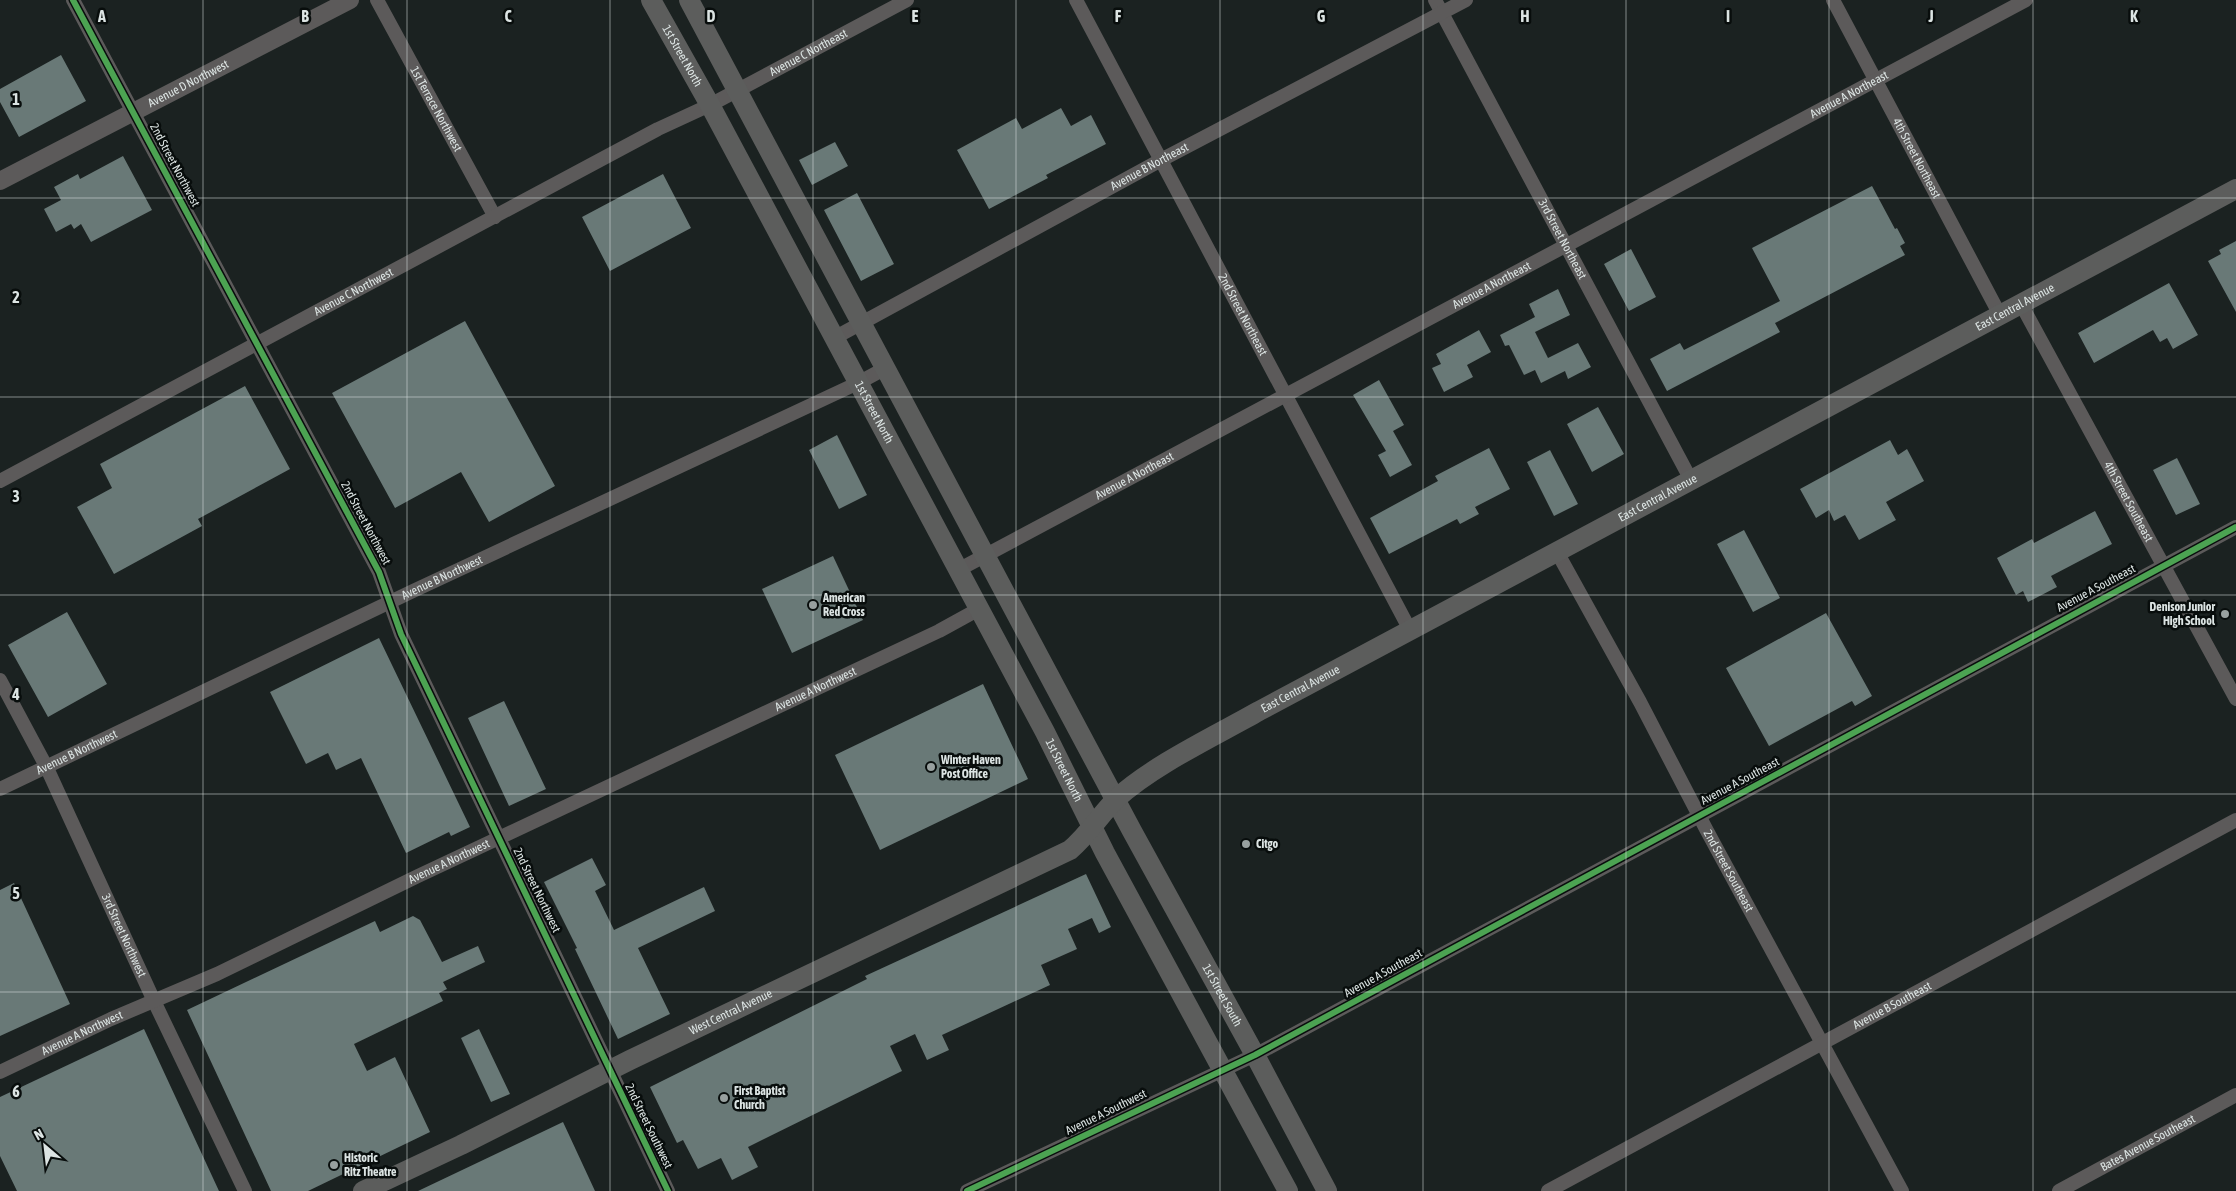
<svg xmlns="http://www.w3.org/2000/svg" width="2236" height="1191" font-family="'Asap Condensed',sans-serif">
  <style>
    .building { fill: #697977 }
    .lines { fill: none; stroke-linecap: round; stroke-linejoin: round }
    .minor { stroke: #5c5a5a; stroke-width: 14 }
    .tertiary { stroke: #5c5a5a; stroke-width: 18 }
    .secondary { stroke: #5c5d5c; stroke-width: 20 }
    .cycleway-casing { stroke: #080d0c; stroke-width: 9 }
    .cycleway { stroke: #4ca352; stroke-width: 6 }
    .grid { fill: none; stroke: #dce4e3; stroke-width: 1; stroke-opacity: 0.55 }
    .poi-dot { fill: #98a09f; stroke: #080d0c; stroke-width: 2 }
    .labels { text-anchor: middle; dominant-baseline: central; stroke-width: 5; stroke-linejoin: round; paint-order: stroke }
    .street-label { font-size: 12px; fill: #dce4e3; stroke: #080d0c }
    .poi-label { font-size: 12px; font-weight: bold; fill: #dce4e3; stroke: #080d0c; text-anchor: start }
    .grid-label { font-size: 16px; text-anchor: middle; font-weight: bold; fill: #dce4e3; stroke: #080d0c; stroke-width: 5; stroke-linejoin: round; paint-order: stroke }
  </style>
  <rect width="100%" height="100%" fill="#1b2221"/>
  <path class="building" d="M 61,55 L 86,101 L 19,137 L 0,102 L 0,89 Z
    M 1061,108 L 1071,126 L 1091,115 L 1106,144 L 1046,175 L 1048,178 L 989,209 L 957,150 L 1016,118 L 1022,129 Z
    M 835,142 L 848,166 L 812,185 L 799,160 Z
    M 123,156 L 152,210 L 91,242 L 81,224 L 74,229 L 71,224 L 56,232 L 44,209 L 61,200 L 54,187 L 78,174 L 80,179 Z
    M 663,174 L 691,228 L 610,271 L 582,217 Z
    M 1872,186 L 1895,229 L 1897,228 L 1905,243 L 1900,246 L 1905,255 L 1775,323 L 1780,332 L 1667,391 L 1650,359 L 1680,343 L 1684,350 L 1780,301 L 1752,248 Z
    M 857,193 L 894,264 L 861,281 L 824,210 Z
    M 2236,241 L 2236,312 L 2208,261 L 2221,254 L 2219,250 Z
    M 1631,249 L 1656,297 L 1629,311 L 1604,264 Z
    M 2169,283 L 2198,335 L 2173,349 L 2167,338 L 2160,342 L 2153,330 L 2094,363 L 2078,333 Z
    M 1558,289 L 1570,315 L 1535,332 L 1548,358 L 1578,343 L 1591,367 L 1568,379 L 1565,371 L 1541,383 L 1535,370 L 1524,375 L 1509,345 L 1505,346 L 1500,335 L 1535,317 L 1529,304 Z
    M 465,321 L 555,486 L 489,522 L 461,472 L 395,508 L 332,393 Z
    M 1479,330 L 1491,352 L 1467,365 L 1473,377 L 1444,392 L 1432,368 L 1441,364 L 1436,354 Z
    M 1379,380 L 1404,425 L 1393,431 L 1412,465 L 1390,477 L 1378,455 L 1386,451 L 1353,395 Z
    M 245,386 L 290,469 L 198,519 L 202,526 L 114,574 L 77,507 L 112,488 L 100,464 Z
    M 1598,407 L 1624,454 L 1592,472 L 1567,424 Z
    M 837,435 L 867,495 L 839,509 L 809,450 Z
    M 1890,440 L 1898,455 L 1907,449 L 1924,481 L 1886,502 L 1896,520 L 1859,540 L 1845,515 L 1834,521 L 1829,510 L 1816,518 L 1800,489 Z
    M 1489,448 L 1510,489 L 1475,507 L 1479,514 L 1460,524 L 1457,519 L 1389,554 L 1370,518 L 1438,481 L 1435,476 Z
    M 1550,450 L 1578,504 L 1554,516 L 1527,462 Z
    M 2177,458 L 2200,504 L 2176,515 L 2153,470 Z
    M 2095,511 L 2112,544 L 2051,576 L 2057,587 L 2028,602 L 2023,591 L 2016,595 L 1997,558 L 2032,539 L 2034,543 Z
    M 1744,530 L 1780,598 L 1753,612 L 1717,544 Z
    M 833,556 L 863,620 L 792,653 L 762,589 Z
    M 67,612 L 107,684 L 48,717 L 8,645 Z
    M 1826,613 L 1872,696 L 1855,706 L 1852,701 L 1769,746 L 1726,668 Z
    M 379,638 L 470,827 L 451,836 L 449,832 L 406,853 L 361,758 L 336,770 L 328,753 L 306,764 L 270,692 Z
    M 983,684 L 1028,779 L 880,850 L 835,755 Z
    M 504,701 L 546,789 L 509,806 L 468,718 Z
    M 592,858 L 606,885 L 595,891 L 614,930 L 704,887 L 715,911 L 638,948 L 670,1014 L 618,1039 L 575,949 L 577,948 L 544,882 Z
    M 1086,874 L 1111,927 L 1099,933 L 1092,918 L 1068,929 L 1077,949 L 1041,965 L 1050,985 L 942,1035 L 949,1050 L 927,1060 L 915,1034 L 890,1046 L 902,1071 L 748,1147 L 758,1167 L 732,1180 L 721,1158 L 698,1169 L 683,1140 L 677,1143 L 650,1087 L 867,979 L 865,976 Z
    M 14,883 L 70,1004 L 0,1036 L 0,890 Z
    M 413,916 L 420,920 L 442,962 L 478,946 L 485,962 L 443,982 L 447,989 L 439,993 L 443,1001 L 354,1044 L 367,1071 L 395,1057 L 430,1132 L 308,1191 L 271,1191 L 187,1010 L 375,921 L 380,932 Z
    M 144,1029 L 219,1191 L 17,1191 L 0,1156 L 0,1097 Z
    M 479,1029 L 510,1094 L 491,1102 L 461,1038 Z
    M 563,1122 L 595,1191 L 418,1191 Z"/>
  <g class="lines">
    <g class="minor">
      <path d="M 73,0 L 379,572 L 401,634 L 668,1191"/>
      <path id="s1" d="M 377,0 L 495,217"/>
      <path id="s2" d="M 1076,0 L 1410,630"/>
      <path id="s3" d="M 1435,0 L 1691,480"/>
      <path id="s4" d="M 1833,0 L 2000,315"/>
      <path id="s5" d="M 2021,304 L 2236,699"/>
      <path id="s6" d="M 834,338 L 1161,160 L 1466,0"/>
      <path id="s7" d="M 0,481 L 658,129 L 710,105 L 907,0"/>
      <path id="s8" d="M 1557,552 L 1640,702 L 1706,829 L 1902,1191"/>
      <path id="s9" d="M 958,570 L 2026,0"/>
      <path id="s10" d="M 0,680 L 46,766 L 154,1001 L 245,1191"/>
      <path id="s11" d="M 0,789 L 413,591 L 858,383 L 884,369"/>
      <path id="s12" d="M 0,1072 L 111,1019 L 217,974 L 418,876 L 939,631 L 979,609"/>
      <path d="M 967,1191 L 1255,1055 L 2236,527"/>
      <path id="s13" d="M 1548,1191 L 2236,820"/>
      <path id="s14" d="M 2059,1191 L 2236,1095"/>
    </g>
    <path class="tertiary" id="s15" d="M 0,181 L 350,0"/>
    <g class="secondary">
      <path id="s16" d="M 651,0 L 710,105 L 1045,732 L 1105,853 L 1288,1191"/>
      <path id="s17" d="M 689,0 L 1132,831 L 1255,1055 L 1327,1191"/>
      <path id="s18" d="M 363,1191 L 461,1145 L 630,1060 L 1070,850 C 1088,835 1100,815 1116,799 C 1153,765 1215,736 1259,711 L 2236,189"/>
    </g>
    <defs>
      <path id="cycleway" d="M 73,0 L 379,572 L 401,634 L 668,1191
        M 967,1191 L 1255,1055 L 2236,527"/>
    </defs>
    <use href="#cycleway" class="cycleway-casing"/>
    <use href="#cycleway" class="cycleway"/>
  </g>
  <path class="grid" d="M 203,0 L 203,1191M 407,0 L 407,1191M 610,0 L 610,1191M 813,0 L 813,1191M 1016,0 L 1016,1191M 1220,0 L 1220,1191M 1423,0 L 1423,1191M 1626,0 L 1626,1191M 1829,0 L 1829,1191M 2033,0 L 2033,1191M 0,198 L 2236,198M 0,397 L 2236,397M 0,595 L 2236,595M 0,794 L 2236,794M 0,992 L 2236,992"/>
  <g class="poi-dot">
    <circle cx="813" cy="605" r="5"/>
    <circle cx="2225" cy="614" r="5"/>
    <circle cx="931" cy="767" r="5"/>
    <circle cx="1246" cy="844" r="5"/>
    <circle cx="724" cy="1098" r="5"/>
    <circle cx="334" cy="1165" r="5"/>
  </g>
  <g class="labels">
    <g class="street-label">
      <text stroke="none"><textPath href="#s7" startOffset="915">Avenue C Northeast</textPath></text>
      <text stroke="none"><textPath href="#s16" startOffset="64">1st Street North</textPath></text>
      <text stroke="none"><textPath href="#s15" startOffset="212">Avenue D Northwest</textPath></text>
      <text stroke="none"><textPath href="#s9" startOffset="1010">Avenue A Northeast</textPath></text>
      <text stroke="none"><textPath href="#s1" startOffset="124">1st Terrace Northwest</textPath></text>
      <text stroke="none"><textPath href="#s4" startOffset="179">4th Street Northeast</textPath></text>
      <text transform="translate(175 165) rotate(62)">2nd Street Northwest</text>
      <text stroke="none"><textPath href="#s6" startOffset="359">Avenue B Northeast</textPath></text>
      <text stroke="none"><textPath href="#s3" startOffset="271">3rd Street Northeast</textPath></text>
      <text stroke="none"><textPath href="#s9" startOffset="605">Avenue A Northeast</textPath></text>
      <text stroke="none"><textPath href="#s7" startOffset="401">Avenue C Northwest</textPath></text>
      <text stroke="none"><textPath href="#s18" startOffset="1879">East Central Avenue</textPath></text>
      <text stroke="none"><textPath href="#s2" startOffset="356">2nd Street Northeast</textPath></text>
      <text stroke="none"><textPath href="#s16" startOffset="469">1st Street North</textPath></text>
      <text stroke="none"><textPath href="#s9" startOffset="200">Avenue A Northeast</textPath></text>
      <text stroke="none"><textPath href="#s18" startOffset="1474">East Central Avenue</textPath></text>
      <text stroke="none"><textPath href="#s5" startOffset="225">4th Street Southeast</textPath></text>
      <text transform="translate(366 523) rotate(62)">2nd Street Northwest</text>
      <text stroke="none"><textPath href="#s11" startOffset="490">Avenue B Northwest</textPath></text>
      <text transform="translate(2096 588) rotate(-28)">Avenue A Southeast</text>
      <text stroke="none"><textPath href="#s12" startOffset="901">Avenue A Northwest</textPath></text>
      <text stroke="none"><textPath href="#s18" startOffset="1069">East Central Avenue</textPath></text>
      <text stroke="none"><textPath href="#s11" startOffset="85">Avenue B Northwest</textPath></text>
      <text stroke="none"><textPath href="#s16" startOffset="874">1st Street North</textPath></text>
      <text transform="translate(1740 781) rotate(-28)">Avenue A Southeast</text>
      <text stroke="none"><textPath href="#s12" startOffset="496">Avenue A Northwest</textPath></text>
      <text stroke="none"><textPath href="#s8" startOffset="362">2nd Street Southeast</textPath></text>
      <text transform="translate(537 890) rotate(64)">2nd Street Northwest</text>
      <text stroke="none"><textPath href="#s10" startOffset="284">3rd Street Northwest</textPath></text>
      <text transform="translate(1383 973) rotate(-29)">Avenue A Southeast</text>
      <text stroke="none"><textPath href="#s17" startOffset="1129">1st Street South</textPath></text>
      <text stroke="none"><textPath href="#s13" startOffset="391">Avenue B Southeast</textPath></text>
      <text stroke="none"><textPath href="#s18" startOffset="409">West Central Avenue</textPath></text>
      <text stroke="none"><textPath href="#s12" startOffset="91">Avenue A Northwest</textPath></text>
      <text transform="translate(1106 1112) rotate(-26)">Avenue A Southwest</text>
      <text transform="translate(649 1126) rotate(64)">2nd Street Southwest</text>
      <text stroke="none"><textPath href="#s14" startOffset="101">Bates Avenue Southeast</textPath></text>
    </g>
    <g class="poi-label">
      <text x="823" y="598">American<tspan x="823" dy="14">Red Cross</tspan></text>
      <text x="2215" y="607" text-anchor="end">Denison Junior<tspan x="2215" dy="14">High School</tspan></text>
      <text x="941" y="760">Winter Haven<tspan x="941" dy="14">Post Office</tspan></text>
      <text x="1256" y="844">Citgo</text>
      <text x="734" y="1091">First Baptist<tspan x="734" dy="14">Church</tspan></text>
      <text x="344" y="1158">Historic<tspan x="344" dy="14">Ritz Theatre</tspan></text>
    </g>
  </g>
  <g class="grid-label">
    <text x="102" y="22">A</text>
    <text x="305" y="22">B</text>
    <text x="508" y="22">C</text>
    <text x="711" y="22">D</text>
    <text x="915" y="22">E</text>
    <text x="1118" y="22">F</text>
    <text x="1321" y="22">G</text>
    <text x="1525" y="22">H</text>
    <text x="1728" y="22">I</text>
    <text x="1931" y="22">J</text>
    <text x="2134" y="22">K</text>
    <text x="16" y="105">1</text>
    <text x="16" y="303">2</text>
    <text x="16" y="502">3</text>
    <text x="16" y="700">4</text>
    <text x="16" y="899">5</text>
    <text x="16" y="1097">6</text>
  </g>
  <g transform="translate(45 1146) rotate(332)" stroke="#080d0c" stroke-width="4" paint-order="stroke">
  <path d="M0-4L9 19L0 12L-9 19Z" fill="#dce4e3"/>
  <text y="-8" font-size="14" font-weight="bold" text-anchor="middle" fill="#dce4e3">N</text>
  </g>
</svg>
